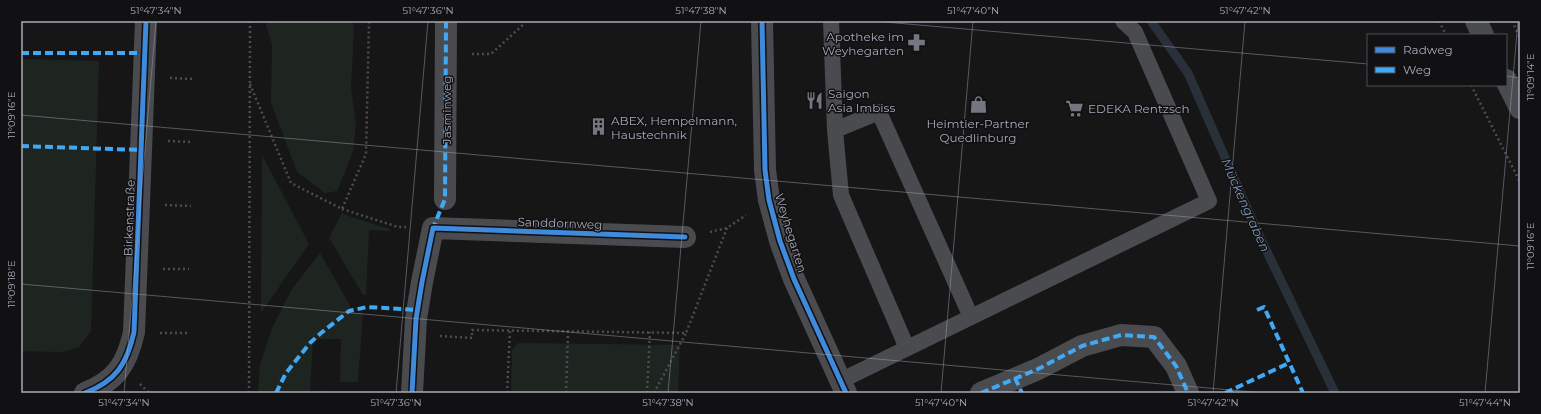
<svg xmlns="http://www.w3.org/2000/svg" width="1541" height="414" font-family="Montserrat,sans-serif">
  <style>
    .green { fill: #1e2520 }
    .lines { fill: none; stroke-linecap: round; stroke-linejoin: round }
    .stream { stroke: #293039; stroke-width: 9 }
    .path { stroke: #4c4d51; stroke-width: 2.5; stroke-dasharray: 2 3; stroke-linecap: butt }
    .lane { stroke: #4a4b4f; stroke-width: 16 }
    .street { stroke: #4a4b4f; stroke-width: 22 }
    .quiet { stroke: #3fa9f5; stroke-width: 4; stroke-dasharray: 8 4; stroke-linecap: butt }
    .cycleway-casing { stroke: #111012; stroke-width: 8 }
    .cycleway { stroke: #408adc; stroke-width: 5 }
    .ticks { fill: none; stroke: #a7abb8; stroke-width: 1; stroke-opacity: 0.45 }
    .labels { text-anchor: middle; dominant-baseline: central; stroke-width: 3; stroke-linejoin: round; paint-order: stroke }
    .poi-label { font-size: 12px; fill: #a7abb8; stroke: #111012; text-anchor: start }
    .street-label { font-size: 12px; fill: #a7abb8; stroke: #111012 }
    .water-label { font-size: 13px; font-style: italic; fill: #7d97b4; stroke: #111012 }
    .neatline { fill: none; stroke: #a7abb8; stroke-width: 1.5 }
    .ticks-label { font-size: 10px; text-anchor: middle; fill: #a7abb8 }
  </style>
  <rect width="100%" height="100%" fill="#161616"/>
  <path class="green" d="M 265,21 L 352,21 L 354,27 L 351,89 L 356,124 L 353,152 L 337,191 L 325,193 L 297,172 L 271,102 L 272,45 Z
    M 21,59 L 99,61 L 91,331 L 79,347 L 62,352 L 21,351 Z
    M 262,155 L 309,244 L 261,313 Z
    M 342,213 L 351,217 L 390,229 L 390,231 L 369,230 L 366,295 L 363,295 L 329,238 Z
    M 320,253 L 349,304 L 352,313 L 363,313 L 358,382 L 340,382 L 341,339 L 313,339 L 310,393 L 258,393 L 260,365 L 272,328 L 292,289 Z
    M 518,343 L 680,345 L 678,393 L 511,393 L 512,350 Z"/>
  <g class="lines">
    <path class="stream" d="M 1151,21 L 1188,73 L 1258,233 L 1335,393"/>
    <path class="path" d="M 1439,21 L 1446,35
      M 1512,21 L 1520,38
      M 472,54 L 491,54 L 525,23
      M 170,78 L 193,79
      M 250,84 L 291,183 L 342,209 L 366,154 L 369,21
      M 1471,85 L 1520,182
      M 168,141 L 192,142
      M 165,205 L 191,206
      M 342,209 L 398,227 L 406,227
      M 710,232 L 727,228 L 746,215
      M 163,269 L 189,269
      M 160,333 L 188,333
      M 440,336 L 472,338 L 472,330 L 686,333 L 727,228
      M 140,384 L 149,393
      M 249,393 L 250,21
      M 316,393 L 331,393
      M 507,393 L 510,331
      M 566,393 L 568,332
      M 647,393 L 650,332
      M 654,393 L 686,333"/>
    <path class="lane" d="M 831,21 L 835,130 L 841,195 L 907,348
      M 835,130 L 879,112 L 971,317
      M 840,381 L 1209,201 L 1135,32 L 1123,21"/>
    <path class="street" d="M 762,21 L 765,170 L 769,200 L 780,241 L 794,279 L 846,393
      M 1476,21 L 1483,35
      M 1506,80 L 1520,108
      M 445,199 L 446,21
      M 85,393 C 116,381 127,364 134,332 L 146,21
      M 412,393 L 416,319 L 422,282 L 433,228 L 685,237
      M 981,393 L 1038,369 L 1082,346 L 1121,335 L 1154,337 L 1176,366 L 1188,393"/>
    <path class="quiet" d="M 21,53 L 145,53
      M 21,146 L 141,150
      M 435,228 L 433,228 L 445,199 L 446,21
      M 1257,310 L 1264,307 L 1303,393
      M 1015,378 L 1022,393
      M 276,393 L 286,373 L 310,343 L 321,333 L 349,311 L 367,307 L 418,310
      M 981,393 L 1038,369 L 1082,346 L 1121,335 L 1154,337 L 1176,366 L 1188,393
      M 1225,393 L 1289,363"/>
    <defs>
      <path id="cycleway" d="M 762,21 L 765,170 L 769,200 L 780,241 L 794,279 L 846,393
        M 85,393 C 116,381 127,364 134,332 L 146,21
        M 412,393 L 416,319 L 422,282 L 433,228 L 685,237"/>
    </defs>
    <use href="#cycleway" class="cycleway-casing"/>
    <use href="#cycleway" class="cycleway"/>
  </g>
  <path class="ticks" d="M 873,21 L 1368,64M 1506,76 L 1520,78M 21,115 L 1520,246M 21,284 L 1265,393M 124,393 L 156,21M 396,393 L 428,21M 668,393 L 701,21M 941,393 L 973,21M 1213,393 L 1245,21M 1485,393 L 1518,21"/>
  <defs>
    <symbol id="pharmacy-bare" viewBox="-9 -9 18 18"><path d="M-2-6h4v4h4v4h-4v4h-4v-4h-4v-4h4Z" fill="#74777f" stroke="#111012" stroke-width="2.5" paint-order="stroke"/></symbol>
    <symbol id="restaurant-bare" viewBox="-9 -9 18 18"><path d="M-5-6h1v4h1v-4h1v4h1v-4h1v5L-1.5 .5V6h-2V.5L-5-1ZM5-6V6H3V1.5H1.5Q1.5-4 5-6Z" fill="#74777f" stroke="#111012" stroke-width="2.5" paint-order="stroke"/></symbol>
    <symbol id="shop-bare" viewBox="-9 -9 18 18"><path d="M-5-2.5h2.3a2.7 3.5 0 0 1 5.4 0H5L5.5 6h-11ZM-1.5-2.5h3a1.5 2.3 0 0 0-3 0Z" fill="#74777f" stroke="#111012" stroke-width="2.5" paint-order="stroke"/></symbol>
    <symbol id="supermarket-bare" viewBox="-9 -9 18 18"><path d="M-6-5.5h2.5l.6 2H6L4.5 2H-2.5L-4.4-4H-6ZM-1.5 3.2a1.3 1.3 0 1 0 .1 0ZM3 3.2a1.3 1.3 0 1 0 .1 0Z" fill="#74777f" stroke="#111012" stroke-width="2.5" paint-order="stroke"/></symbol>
    <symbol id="building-bare" viewBox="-9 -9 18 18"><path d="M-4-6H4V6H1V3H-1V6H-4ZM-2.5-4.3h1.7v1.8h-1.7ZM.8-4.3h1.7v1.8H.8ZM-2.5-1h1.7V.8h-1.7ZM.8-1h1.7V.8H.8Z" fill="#74777f" stroke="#111012" stroke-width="2.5" paint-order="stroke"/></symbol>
  </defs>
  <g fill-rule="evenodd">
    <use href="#pharmacy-bare" x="904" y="30" width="25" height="25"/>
    <use href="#restaurant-bare" x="802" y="88" width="25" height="25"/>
    <use href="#shop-bare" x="966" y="92" width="25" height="25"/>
    <use href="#supermarket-bare" x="1062" y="96" width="25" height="25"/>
    <use href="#building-bare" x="586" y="114" width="25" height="25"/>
  </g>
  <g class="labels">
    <g class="poi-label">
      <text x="904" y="36" text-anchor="end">Apotheke im<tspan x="904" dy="14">Weyhegarten</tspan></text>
      <text x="828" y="93">Saigon<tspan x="828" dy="14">Asia Imbiss</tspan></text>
      <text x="1088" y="108">EDEKA Rentzsch</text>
      <text x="611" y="120">ABEX, Hempelmann,<tspan x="611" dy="14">Haustechnik</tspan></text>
      <text x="978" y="123" text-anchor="middle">Heimtier-Partner<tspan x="978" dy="14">Quedlinburg</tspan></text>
    </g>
    <g class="street-label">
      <text transform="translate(446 110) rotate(-90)">Jasminweg</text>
      <text transform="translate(129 218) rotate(-88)">Birkenstraße</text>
      <text transform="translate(560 223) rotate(2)">Sanddornweg</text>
      <text transform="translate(791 233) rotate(73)">Weyhegarten</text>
    </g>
    <g class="water-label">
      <text transform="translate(1246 205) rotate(66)">Mückengraben</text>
    </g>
  </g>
  <rect width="1541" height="414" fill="none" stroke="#111012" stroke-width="44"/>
  <rect x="1367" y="34" width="140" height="52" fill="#111012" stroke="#4d4e54"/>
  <rect x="1375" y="47" width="20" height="6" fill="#408adc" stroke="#4d4e54"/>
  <text x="1403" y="54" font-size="12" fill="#a7abb8">Radweg</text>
  <rect x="1375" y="67" width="20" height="6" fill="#3fa9f5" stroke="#4d4e54"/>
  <text x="1403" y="74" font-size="12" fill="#a7abb8">Weg</text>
  <rect x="22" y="22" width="1497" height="370" class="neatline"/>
  <g class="ticks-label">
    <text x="156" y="14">51°47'34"N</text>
    <text x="428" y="14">51°47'36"N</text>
    <text x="701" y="14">51°47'38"N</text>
    <text x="973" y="14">51°47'40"N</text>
    <text x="1245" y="14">51°47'42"N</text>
    <text transform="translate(1530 77) rotate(-90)" y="4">11°09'14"E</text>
    <text transform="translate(11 115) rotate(-90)" y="4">11°09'16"E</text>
    <text transform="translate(1530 246) rotate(-90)" y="4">11°09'16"E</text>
    <text transform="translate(11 284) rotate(-90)" y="4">11°09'18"E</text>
    <text x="124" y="406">51°47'34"N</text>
    <text x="396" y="406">51°47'36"N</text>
    <text x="668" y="406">51°47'38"N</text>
    <text x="941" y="406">51°47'40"N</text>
    <text x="1213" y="406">51°47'42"N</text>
    <text x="1485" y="406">51°47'44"N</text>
  </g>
</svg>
